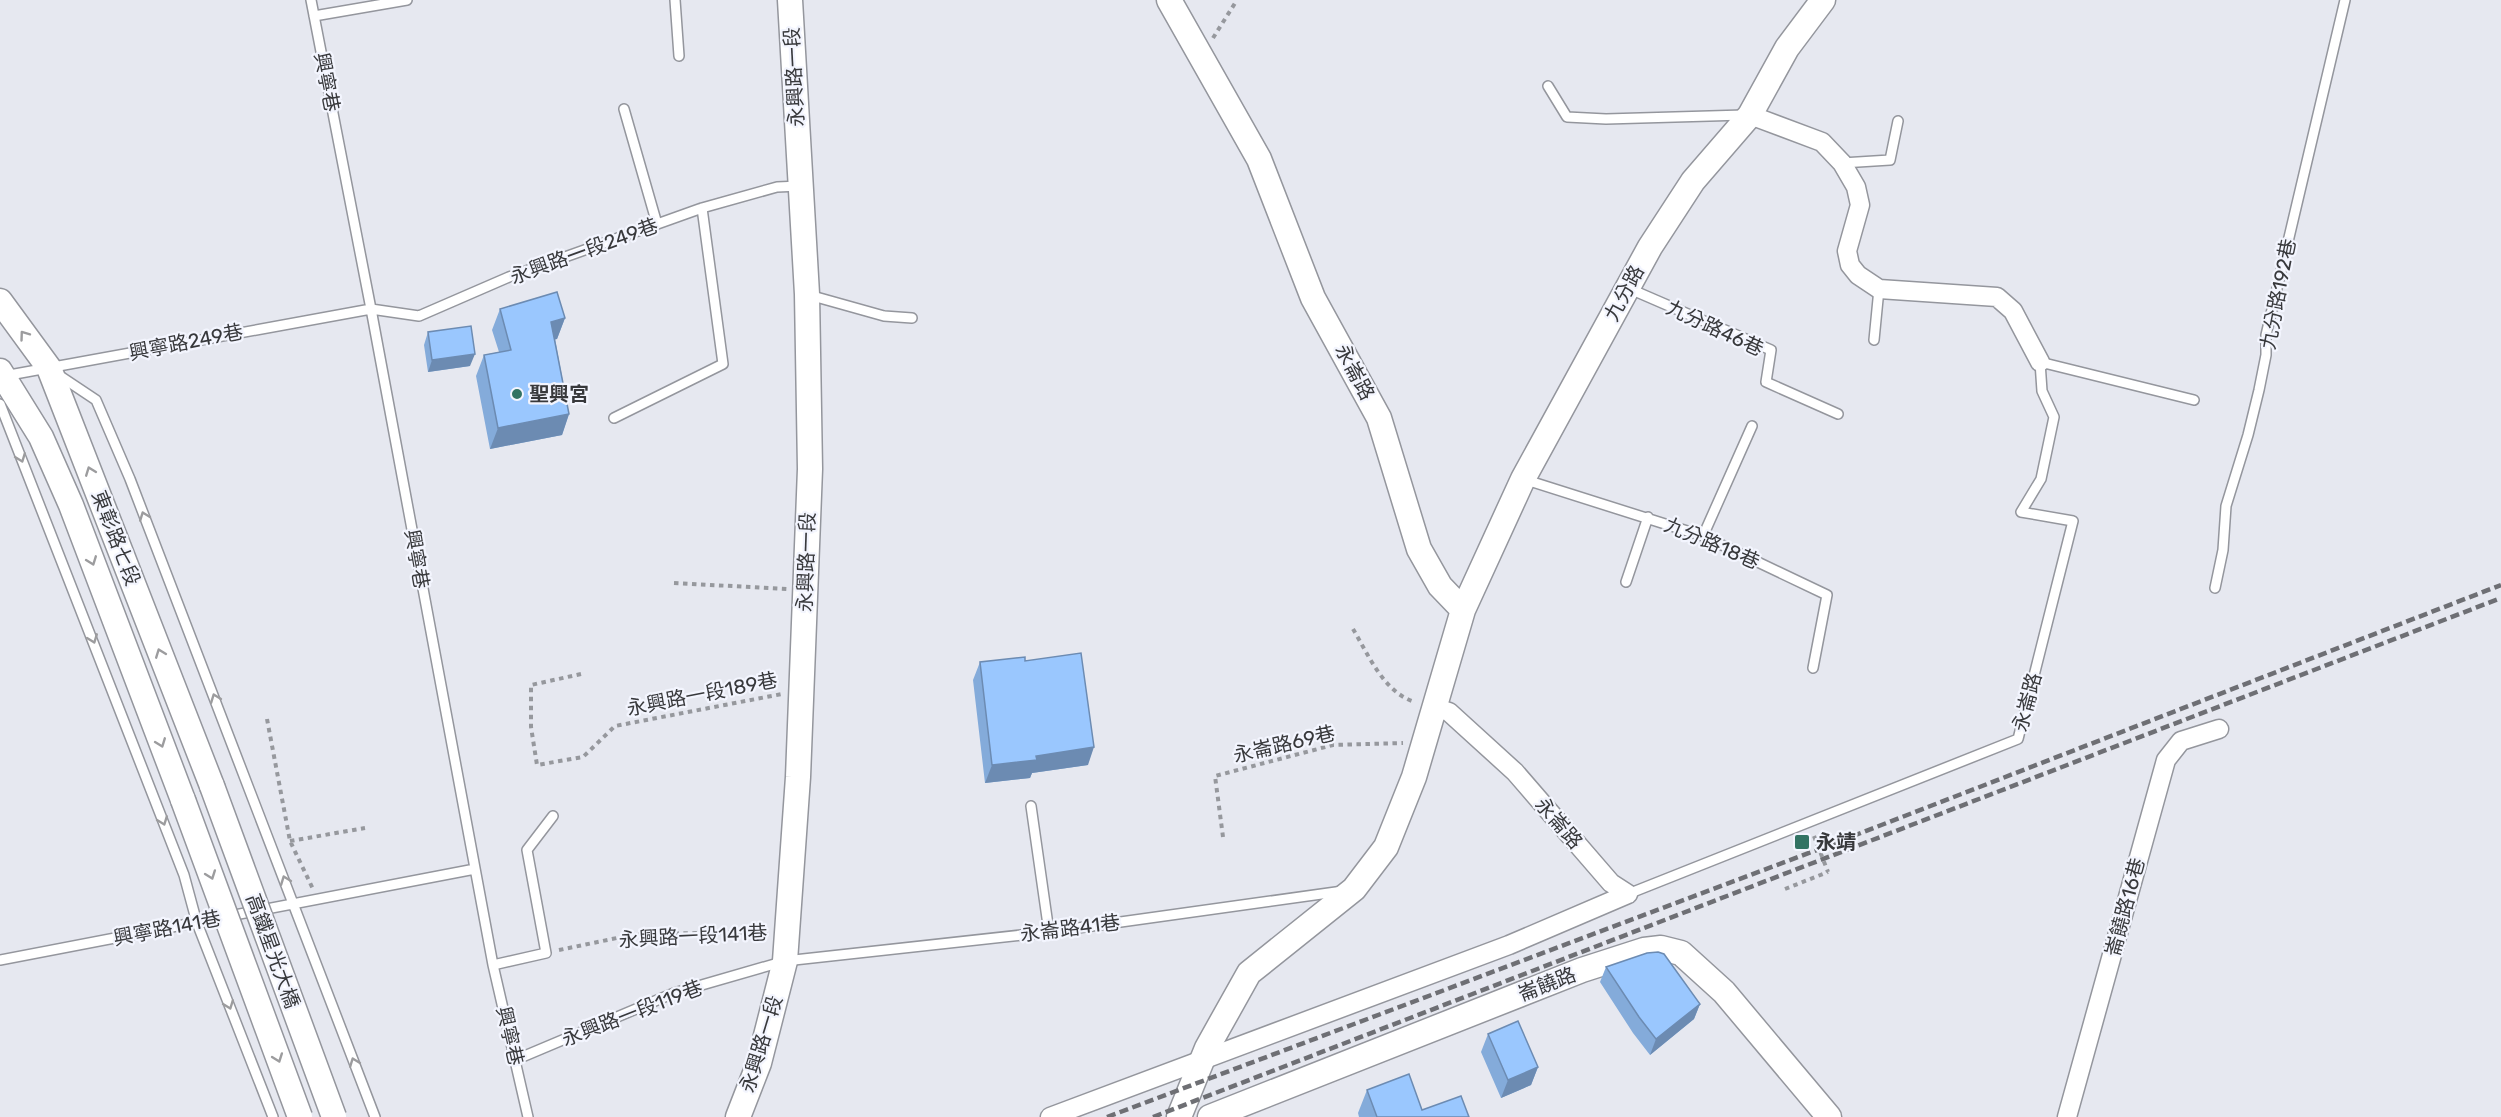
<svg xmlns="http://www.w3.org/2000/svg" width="2501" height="1117" font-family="Rubik,'Noto Sans TC',sans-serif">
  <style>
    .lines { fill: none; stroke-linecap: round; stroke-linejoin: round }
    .lane-casing { stroke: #94969d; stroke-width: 12 }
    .street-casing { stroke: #94969d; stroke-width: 21 }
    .secondary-casing { stroke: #94969d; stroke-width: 27 }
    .path { stroke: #96989d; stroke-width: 4; stroke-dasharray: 4.5 4.5; stroke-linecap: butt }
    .lane { stroke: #fff; stroke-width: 9 }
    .street { stroke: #fff; stroke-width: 18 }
    .secondary { stroke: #fff; stroke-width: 24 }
    .rail { stroke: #6e6f74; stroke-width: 4.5; stroke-dasharray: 9 4.5; stroke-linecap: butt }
    .secondary-bridge-casing { stroke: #94969d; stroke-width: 27; stroke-linecap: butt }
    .path-bridge { stroke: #96989d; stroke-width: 4; stroke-dasharray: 4.5 4.5; stroke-linecap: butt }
    .secondary-bridge { stroke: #fff; stroke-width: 24 }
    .wall { fill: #84abda }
    .shaded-wall { fill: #6c8bb2 }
    .building { fill: #9ac7fe; stroke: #6c8bb2; stroke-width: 1.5 }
    .oneway { stroke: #9c9c9e }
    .poi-dot { fill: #327363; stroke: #f3f5fe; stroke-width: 2 }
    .labels { text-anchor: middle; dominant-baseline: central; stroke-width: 4.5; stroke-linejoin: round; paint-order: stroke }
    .street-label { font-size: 20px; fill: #38393c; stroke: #f3f5fe }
    .poi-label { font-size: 20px; font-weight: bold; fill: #38393c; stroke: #f3f5fe; text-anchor: start }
  </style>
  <rect width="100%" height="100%" fill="#e6e8f0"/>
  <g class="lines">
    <defs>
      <path id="lane" d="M 311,0 L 371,309 L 493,965 L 528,1117
        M 675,0 L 679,56
        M 314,16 L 407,0
        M 1548,86 L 1567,117 L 1606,119 L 1744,115
        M 624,109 L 657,224
        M 1842,163 L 1890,160 L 1898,121
        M 1630,289 L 1771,350 L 1766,382 L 1838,414
        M 809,295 L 884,316 L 912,318
        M 1874,340 L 1879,289
        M 57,374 L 96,400 L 130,479 L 375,1117
        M 4,376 L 371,309 L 419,316 L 509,277 L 702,208 L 777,187 L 800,186
        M 0,404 L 184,875 L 197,923 L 273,1117
        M 614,418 L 723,364 L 702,208
        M 1523,479 L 1703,536 L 1827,595 L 1813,668
        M 1703,536 L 1752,426
        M 1626,582 L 1648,517
        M 2215,588 L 2223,550 L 2226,506 L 2248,435 L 2259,390 L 2266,355 L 2266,335 L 2345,0
        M 1031,806 L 1049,932
        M 1628,894 L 2018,739 L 2073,521 L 2021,512 L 2041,479 L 2054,417 L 2042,391 L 2040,362 L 2194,400
        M 0,960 L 475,869
        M 493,965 L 546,953 L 527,850 L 553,816
        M 515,1060 L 674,993 L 785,961 L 1049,932 L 1343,891"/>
      <path id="street" d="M 1750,115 L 1822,142 L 1842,163 L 1856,187 L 1860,205 L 1847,251 L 1850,265 L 1858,275 L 1879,289 L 1997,297 L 2013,311 L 2040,362
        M 1433,707 L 1449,712 L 1515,772 L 1611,883 L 1628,894
        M 1050,1117 L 1509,945 L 1628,894
        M 2067,1117 L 2166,760 L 2181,741 L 2219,729"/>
      <path id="secondary" d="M 1169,0 L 1259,159 L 1313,298 L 1379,418 L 1419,549 L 1440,586 L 1463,610
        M 0,301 L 49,368 L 212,786
        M 0,371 L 41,437 L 71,505 L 183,800
        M 738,1117 L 759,1063 L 785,961 L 798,777 L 810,469 L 807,294 L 790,0
        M 1179,1117 L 1207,1048 L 1249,973 L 1354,889 L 1386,847 L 1414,777 L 1463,610 L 1523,479 L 1650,247 L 1693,181 L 1750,115 L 1787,48 L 1823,0
        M 1210,1117 L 1582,970 L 1644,950 L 1661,948 L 1681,953 L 1724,992 L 1829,1117"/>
    </defs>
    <use href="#lane" class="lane-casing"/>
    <use href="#street" class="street-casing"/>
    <use href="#secondary" class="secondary-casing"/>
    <path class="path" d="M 1213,38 L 1237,0
      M 674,583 L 787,589
      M 1353,629 C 1368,654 1384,693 1415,702
      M 581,674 L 531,685 L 531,727 L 537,765 L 583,757 L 615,726 L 782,694
      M 267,719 L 290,841 L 313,889
      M 1223,837 L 1215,776 L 1333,745 L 1403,743
      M 290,841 L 365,828
      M 1785,889 L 1828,872
      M 559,950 L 636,934 L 768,932"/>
    <use href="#lane" class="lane"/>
    <use href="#street" class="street"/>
    <use href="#secondary" class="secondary"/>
    <path class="rail" d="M 1107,1117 L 1822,848 L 2501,585
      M 1153,1117 L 2501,598"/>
    <defs>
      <path id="secondary-bridge" d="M 212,786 L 334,1117
        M 183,800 L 300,1117"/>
    </defs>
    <use href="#secondary-bridge" class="secondary-bridge-casing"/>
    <path class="path-bridge" d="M 1814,836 L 1828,872"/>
    <use href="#secondary-bridge" class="secondary-bridge"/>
  </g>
  <path class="wall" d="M 500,309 L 565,318 L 557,339 L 555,339 L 569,414 L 562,435 L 490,449 L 476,376 L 484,355 L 499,352 L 492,330 Z
    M 428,332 L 470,366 L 428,372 L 424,345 Z
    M 1025,661 L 1088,765 L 1032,773 L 1030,778 L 985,783 L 973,680 L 980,662 Z
    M 1606,967 L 1700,1004 L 1694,1019 L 1650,1055 L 1633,1033 L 1600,982 Z
    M 1488,1034 L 1538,1067 L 1531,1085 L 1501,1098 L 1481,1052 Z
    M 1367,1090 L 1422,1110 L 1469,1117 L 1359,1117 L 1358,1113 Z"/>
  <path class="shaded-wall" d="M 565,318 L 557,339 L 544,343 L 551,322 Z
    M 475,354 L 470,366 L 428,372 L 432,360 Z
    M 569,414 L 562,435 L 490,449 L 498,428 Z
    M 1094,747 L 1088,765 L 1032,773 L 1030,778 L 985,783 L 992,765 L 1036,756 Z
    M 1700,1004 L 1694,1019 L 1650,1055 L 1656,1039 Z
    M 1538,1067 L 1531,1085 L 1501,1098 L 1508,1080 Z"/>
  <path class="building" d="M 557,292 L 565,318 L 551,322 L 569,414 L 498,428 L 484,355 L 511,350 L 500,309 Z
    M 471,326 L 475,354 L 432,360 L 428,332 Z
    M 1081,653 L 1094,747 L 1036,756 L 1037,760 L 992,765 L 980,662 L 1025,657 L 1025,661 Z
    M 1658,952 L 1664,954 L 1700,1004 L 1656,1039 L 1639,1017 L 1606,967 L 1647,953 Z
    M 1518,1021 L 1538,1067 L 1508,1080 L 1488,1034 Z
    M 1409,1074 L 1422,1110 L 1461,1096 L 1469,1117 L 1377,1117 L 1367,1090 Z"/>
  <defs><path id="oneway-chevron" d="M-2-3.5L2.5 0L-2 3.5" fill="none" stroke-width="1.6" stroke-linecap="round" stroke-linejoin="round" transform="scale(1.5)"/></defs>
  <g class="oneway">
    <use href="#oneway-chevron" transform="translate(24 335) rotate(-126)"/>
    <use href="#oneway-chevron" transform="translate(21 458) rotate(69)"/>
    <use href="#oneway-chevron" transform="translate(90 471) rotate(-111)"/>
    <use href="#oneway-chevron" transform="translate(144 516) rotate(-111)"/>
    <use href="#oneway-chevron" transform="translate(92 561) rotate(69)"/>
    <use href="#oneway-chevron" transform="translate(93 639) rotate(69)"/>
    <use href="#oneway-chevron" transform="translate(160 653) rotate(-111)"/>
    <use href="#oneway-chevron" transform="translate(215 698) rotate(-111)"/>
    <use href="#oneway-chevron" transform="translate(161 743) rotate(69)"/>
    <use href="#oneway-chevron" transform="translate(163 821) rotate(69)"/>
    <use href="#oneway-chevron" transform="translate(211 875) rotate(70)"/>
    <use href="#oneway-chevron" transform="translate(285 880) rotate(-111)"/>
    <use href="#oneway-chevron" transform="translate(229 1005) rotate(69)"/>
    <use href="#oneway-chevron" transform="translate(278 1058) rotate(70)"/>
    <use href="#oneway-chevron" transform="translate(354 1062) rotate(-111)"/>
  </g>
  <g class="poi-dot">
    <circle cx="517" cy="394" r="6"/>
    <rect x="1794" y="834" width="16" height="16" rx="3"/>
  </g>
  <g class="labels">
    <g class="street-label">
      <text transform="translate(794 77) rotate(-93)">永興路一段</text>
      <text transform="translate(327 82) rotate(79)">興寧巷</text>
      <text transform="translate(584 251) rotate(-20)">永興路一段249巷</text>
      <text transform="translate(1624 293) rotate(-62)">九分路</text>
      <text transform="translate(2278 294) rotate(-79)">九分路192巷</text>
      <text transform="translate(1715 328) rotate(25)">九分路46巷</text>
      <text transform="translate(186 342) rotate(-11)">興寧路249巷</text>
      <text transform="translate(1355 372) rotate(62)">永崙路</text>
      <text transform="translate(116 538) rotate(69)">東彰路七段</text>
      <text transform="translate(1712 543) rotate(23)">九分路18巷</text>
      <text transform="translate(417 559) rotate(80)">興寧巷</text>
      <text transform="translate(806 562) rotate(-88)">永興路一段</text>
      <text transform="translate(702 694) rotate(-11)">永興路一段189巷</text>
      <text transform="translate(2027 702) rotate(-75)">永崙路</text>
      <text transform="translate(1284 744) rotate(-13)">永崙路69巷</text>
      <text transform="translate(1559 823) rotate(49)">永崙路</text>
      <text transform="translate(2125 907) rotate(-75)">崙饒路16巷</text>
      <text transform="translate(167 928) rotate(-11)">興寧路141巷</text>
      <text transform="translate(1070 928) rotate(-7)">永崙路41巷</text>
      <text transform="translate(693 936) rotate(-3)">永興路一段141巷</text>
      <text transform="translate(273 951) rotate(70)">高鐵星光大橋</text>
      <text transform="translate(1547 984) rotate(-21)">崙饒路</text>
      <text transform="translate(632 1013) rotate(-21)">永興路一段119巷</text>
      <text transform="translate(510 1036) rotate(77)">興寧巷</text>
      <text transform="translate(761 1044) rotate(-73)">永興路一段</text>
    </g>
    <g class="poi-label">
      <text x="529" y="394">聖興宮</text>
      <text x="1816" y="842">永靖</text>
    </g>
  </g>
</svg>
